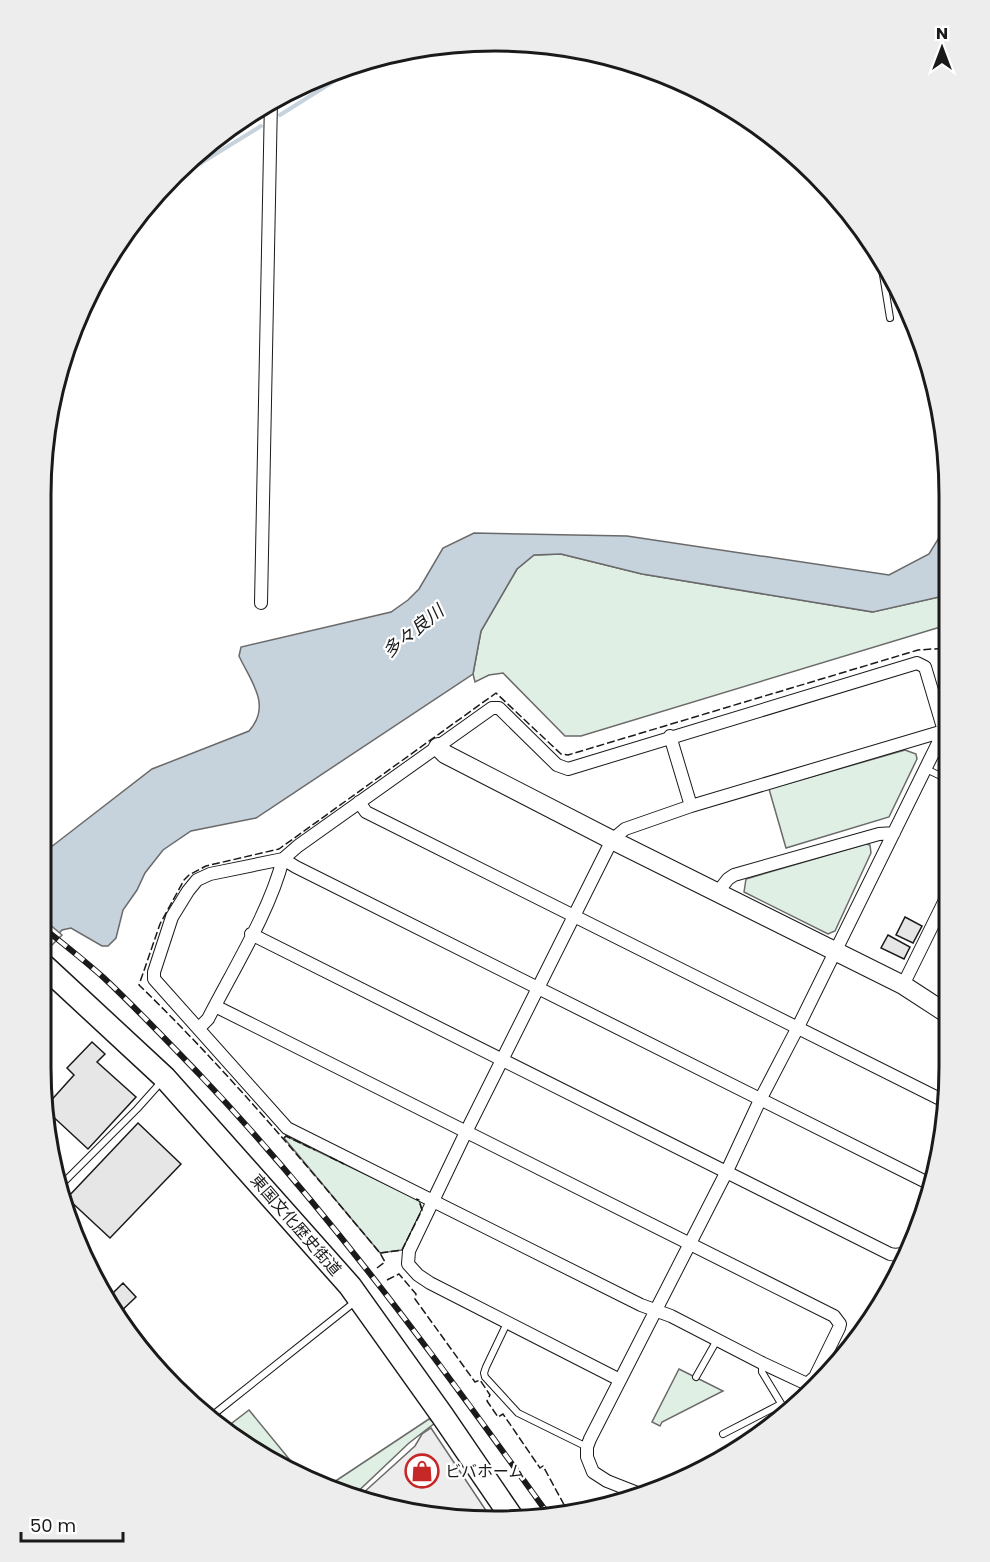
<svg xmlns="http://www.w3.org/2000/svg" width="990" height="1562" font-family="Poppins,'Noto Sans JP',sans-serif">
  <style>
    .green { fill: #e0efe3; stroke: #6a6a6a; stroke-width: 1.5 }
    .parking { fill: #ededed; stroke: #6a6a6a; stroke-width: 1.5 }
    .water { fill: #c6d2dc; stroke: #6a6a6a; stroke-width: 1.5 }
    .pier { fill: #fff; stroke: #6a6a6a; stroke-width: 1.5 }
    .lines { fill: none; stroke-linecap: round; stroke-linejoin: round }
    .stream { stroke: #c6d2dc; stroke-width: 4 }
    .building { fill: #e6e6e6; stroke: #1a1a1a; stroke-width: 1.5 }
    .lane-casing { stroke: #1a1a1a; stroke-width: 8 }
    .street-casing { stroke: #1a1a1a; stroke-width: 14 }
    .secondary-casing { stroke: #1a1a1a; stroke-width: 20 }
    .highway-casing { stroke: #1a1a1a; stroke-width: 25 }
    .lane { stroke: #fff; stroke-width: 6 }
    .street { stroke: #fff; stroke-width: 12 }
    .secondary { stroke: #fff; stroke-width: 18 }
    .highway { stroke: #fff; stroke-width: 22 }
    .rail-casing { stroke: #1a1a1a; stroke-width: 6 }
    .rail { stroke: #fff; stroke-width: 4; stroke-dasharray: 11; stroke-linecap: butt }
    .fence { stroke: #1a1a1a; stroke-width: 1.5; stroke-dasharray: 8 3; stroke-linecap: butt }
    .labels { text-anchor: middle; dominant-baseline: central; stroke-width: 4.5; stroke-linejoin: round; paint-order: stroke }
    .street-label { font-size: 16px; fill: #1a1a1a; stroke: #fff }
    .poi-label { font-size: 16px; fill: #1a1a1a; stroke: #fff; text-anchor: start }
    .water-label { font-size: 18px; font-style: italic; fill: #1a1a1a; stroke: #fff }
    .rim { fill: none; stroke: #1a1a1a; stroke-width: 3 }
  </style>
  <rect width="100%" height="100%" fill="#fff"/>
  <path class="green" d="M 561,554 L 642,574 L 872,612 L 948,595 L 948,627 L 937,628 L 581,736 L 565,736 L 503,673 L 489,675 L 475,682 L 473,674 L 481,631 L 517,569 L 534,555 Z
    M 905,750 L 916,754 L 917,759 L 889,817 L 786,848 L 769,789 Z
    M 866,844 L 870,845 L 871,853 L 835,931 L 828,934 L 744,892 L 746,879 Z
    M 286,1136 L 419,1200 L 422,1210 L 402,1250 L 380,1253 L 284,1138 Z
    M 679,1369 L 723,1391 L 662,1422 L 660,1426 L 652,1422 Z
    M 249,1410 L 299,1471 L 223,1430 Z
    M 429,1419 L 435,1423 L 409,1443 L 351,1498 L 328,1486 Z"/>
  <path class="parking" d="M 431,1428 L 493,1521 L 367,1500 L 362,1494 L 415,1446 L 422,1434 Z"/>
  <path class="water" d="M 948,523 L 948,595 L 873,612 L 642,574 L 561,554 L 534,555 L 517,569 L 481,631 L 473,674 L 256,818 L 191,831 L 163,850 L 145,873 L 137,890 L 123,910 L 116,938 L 108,946 L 102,946 L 71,928 L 62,930 L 41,953 L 42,854 L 152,769 L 249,731 C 272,705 251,682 239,656 L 241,647 L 391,612 L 408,600 L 419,589 L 443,548 L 474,533 L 627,536 L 889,575 L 929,554 Z"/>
  <path class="pier" d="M 41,917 L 62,935 L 52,945 L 41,936 Z"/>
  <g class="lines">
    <path class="stream" d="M 280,115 L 366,61
      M 167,184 L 261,126"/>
  </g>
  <path class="building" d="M 905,917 L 922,926 L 913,943 L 896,935 Z
    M 888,935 L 910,947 L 904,959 L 881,948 Z
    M 92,1042 L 105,1054 L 97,1062 L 136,1097 L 88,1149 L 48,1112 L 47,1105 L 74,1075 L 67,1068 Z
    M 138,1123 L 181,1164 L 110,1238 L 67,1198 Z
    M 123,1283 L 136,1297 L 116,1316 L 107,1299 Z"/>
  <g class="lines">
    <defs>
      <path id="lane" d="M 250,114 L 271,114
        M 880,256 L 890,318
        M 926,769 L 947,779
        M 61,1189 L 64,1182 L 137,1109 L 163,1080
        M 507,1323 L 486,1367 L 484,1373 L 485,1377 L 518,1413 L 587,1447
        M 762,1364 L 762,1372 L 785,1410
        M 696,1377 L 717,1340
        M 209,1418 L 356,1301
        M 723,1434 L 781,1404"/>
      <path id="street" d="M 261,603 L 271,100
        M 670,736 L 691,806
        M 359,802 L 366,812 L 946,1102
        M 717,893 L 728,879 L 734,875 L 879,834 L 894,833
        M 251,934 L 890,1254 C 910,1258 911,1243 918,1228
        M 903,985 L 947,896
        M 215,1006 L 834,1316 L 840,1324 L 839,1328 L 815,1377 L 807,1384 L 762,1363 L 671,1316 L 641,1305 L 287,1128 L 154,979 L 154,972 L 172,917 L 188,891 L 197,880 L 210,874 L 283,859 L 298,846 L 492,708 L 499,708 L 557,765 L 568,769 L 917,663 L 925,667 L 944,731 L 798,1027 L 760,1100 L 727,1171 L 590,1439 L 587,1447 L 587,1457 L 593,1472 L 607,1481 L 640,1494
        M 199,1028 L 208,1019 C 233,970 270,911 283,859 L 296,867 L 930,1184
        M 620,1380 L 430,1283 L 418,1275 L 408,1264 L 409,1251 L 466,1132 L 612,840 L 625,829 L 691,806 L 947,730"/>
      <path id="secondary" d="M 438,747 L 445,754 L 612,840 L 903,985 L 946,1013"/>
      <path id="highway" d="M 41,963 L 165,1078 L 350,1286 L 442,1415 L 513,1519"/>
    </defs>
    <use href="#lane" class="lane-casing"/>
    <use href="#street" class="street-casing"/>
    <use href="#secondary" class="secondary-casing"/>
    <use href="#highway" class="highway-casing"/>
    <use href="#lane" class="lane"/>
    <use href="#street" class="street"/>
    <use href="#secondary" class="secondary"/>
    <use href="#highway" class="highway"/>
    <defs>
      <path id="rail" d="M 41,926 C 62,943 84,960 104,978 C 137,1009 168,1042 200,1075 C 329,1211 439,1362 548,1514"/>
    </defs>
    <use href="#rail" class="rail-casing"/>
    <use href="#rail" class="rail"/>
    <path class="fence" d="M 284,1138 L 286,1136 L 315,1150
      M 330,1157 L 344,1164
      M 380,1253 L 402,1250 L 422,1210 L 419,1200 L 416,1199
      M 377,1268 L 385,1262 L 380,1253 C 303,1161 226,1069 139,985 L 160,924 L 184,880 L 189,875 L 206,866 L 279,849 L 496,693 L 561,754 L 568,755 L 918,650 L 948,648
      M 387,1280 L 399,1274 L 416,1294 L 415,1299 L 475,1382 L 480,1380 L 490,1395 L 487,1401 L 498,1417 L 503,1414 L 540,1468 L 543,1466 L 568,1512"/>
  </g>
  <defs>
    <symbol id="shop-ring" viewBox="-11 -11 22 22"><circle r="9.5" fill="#fff" stroke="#c62828" stroke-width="1.5"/><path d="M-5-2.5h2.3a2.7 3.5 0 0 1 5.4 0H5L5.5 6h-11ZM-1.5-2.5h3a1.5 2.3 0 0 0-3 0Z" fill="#c62828"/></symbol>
  </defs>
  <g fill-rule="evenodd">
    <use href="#shop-ring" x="403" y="1452" width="38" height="38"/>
  </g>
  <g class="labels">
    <g class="street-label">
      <text transform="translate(296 1225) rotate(49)">東国文化歴史街道</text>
    </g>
    <g class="poi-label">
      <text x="445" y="1471">ビバホーム</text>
    </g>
    <g class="water-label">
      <text transform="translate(413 631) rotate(-39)">多々良川</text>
    </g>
  </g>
  <path d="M0 0H990V1562H0ZM495 51H495A444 444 0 0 1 939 495V1067A444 444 0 0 1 495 1511H495A444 444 0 0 1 51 1067V495A444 444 0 0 1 495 51Z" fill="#ededed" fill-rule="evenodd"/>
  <path class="rim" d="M495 51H495A444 444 0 0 1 939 495V1067A444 444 0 0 1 495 1511H495A444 444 0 0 1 51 1067V495A444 444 0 0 1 495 51Z"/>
  <g transform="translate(942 48)" stroke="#ffffff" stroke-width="4.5" paint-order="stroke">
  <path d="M0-4.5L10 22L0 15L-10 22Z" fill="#1a1a1a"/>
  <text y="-9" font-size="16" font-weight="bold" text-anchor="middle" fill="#1a1a1a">N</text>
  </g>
  <path d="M21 1532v9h102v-9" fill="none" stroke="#1a1a1a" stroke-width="3"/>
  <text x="30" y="1532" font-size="18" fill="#1a1a1a" stroke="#ffffff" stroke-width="4.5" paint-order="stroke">50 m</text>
</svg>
